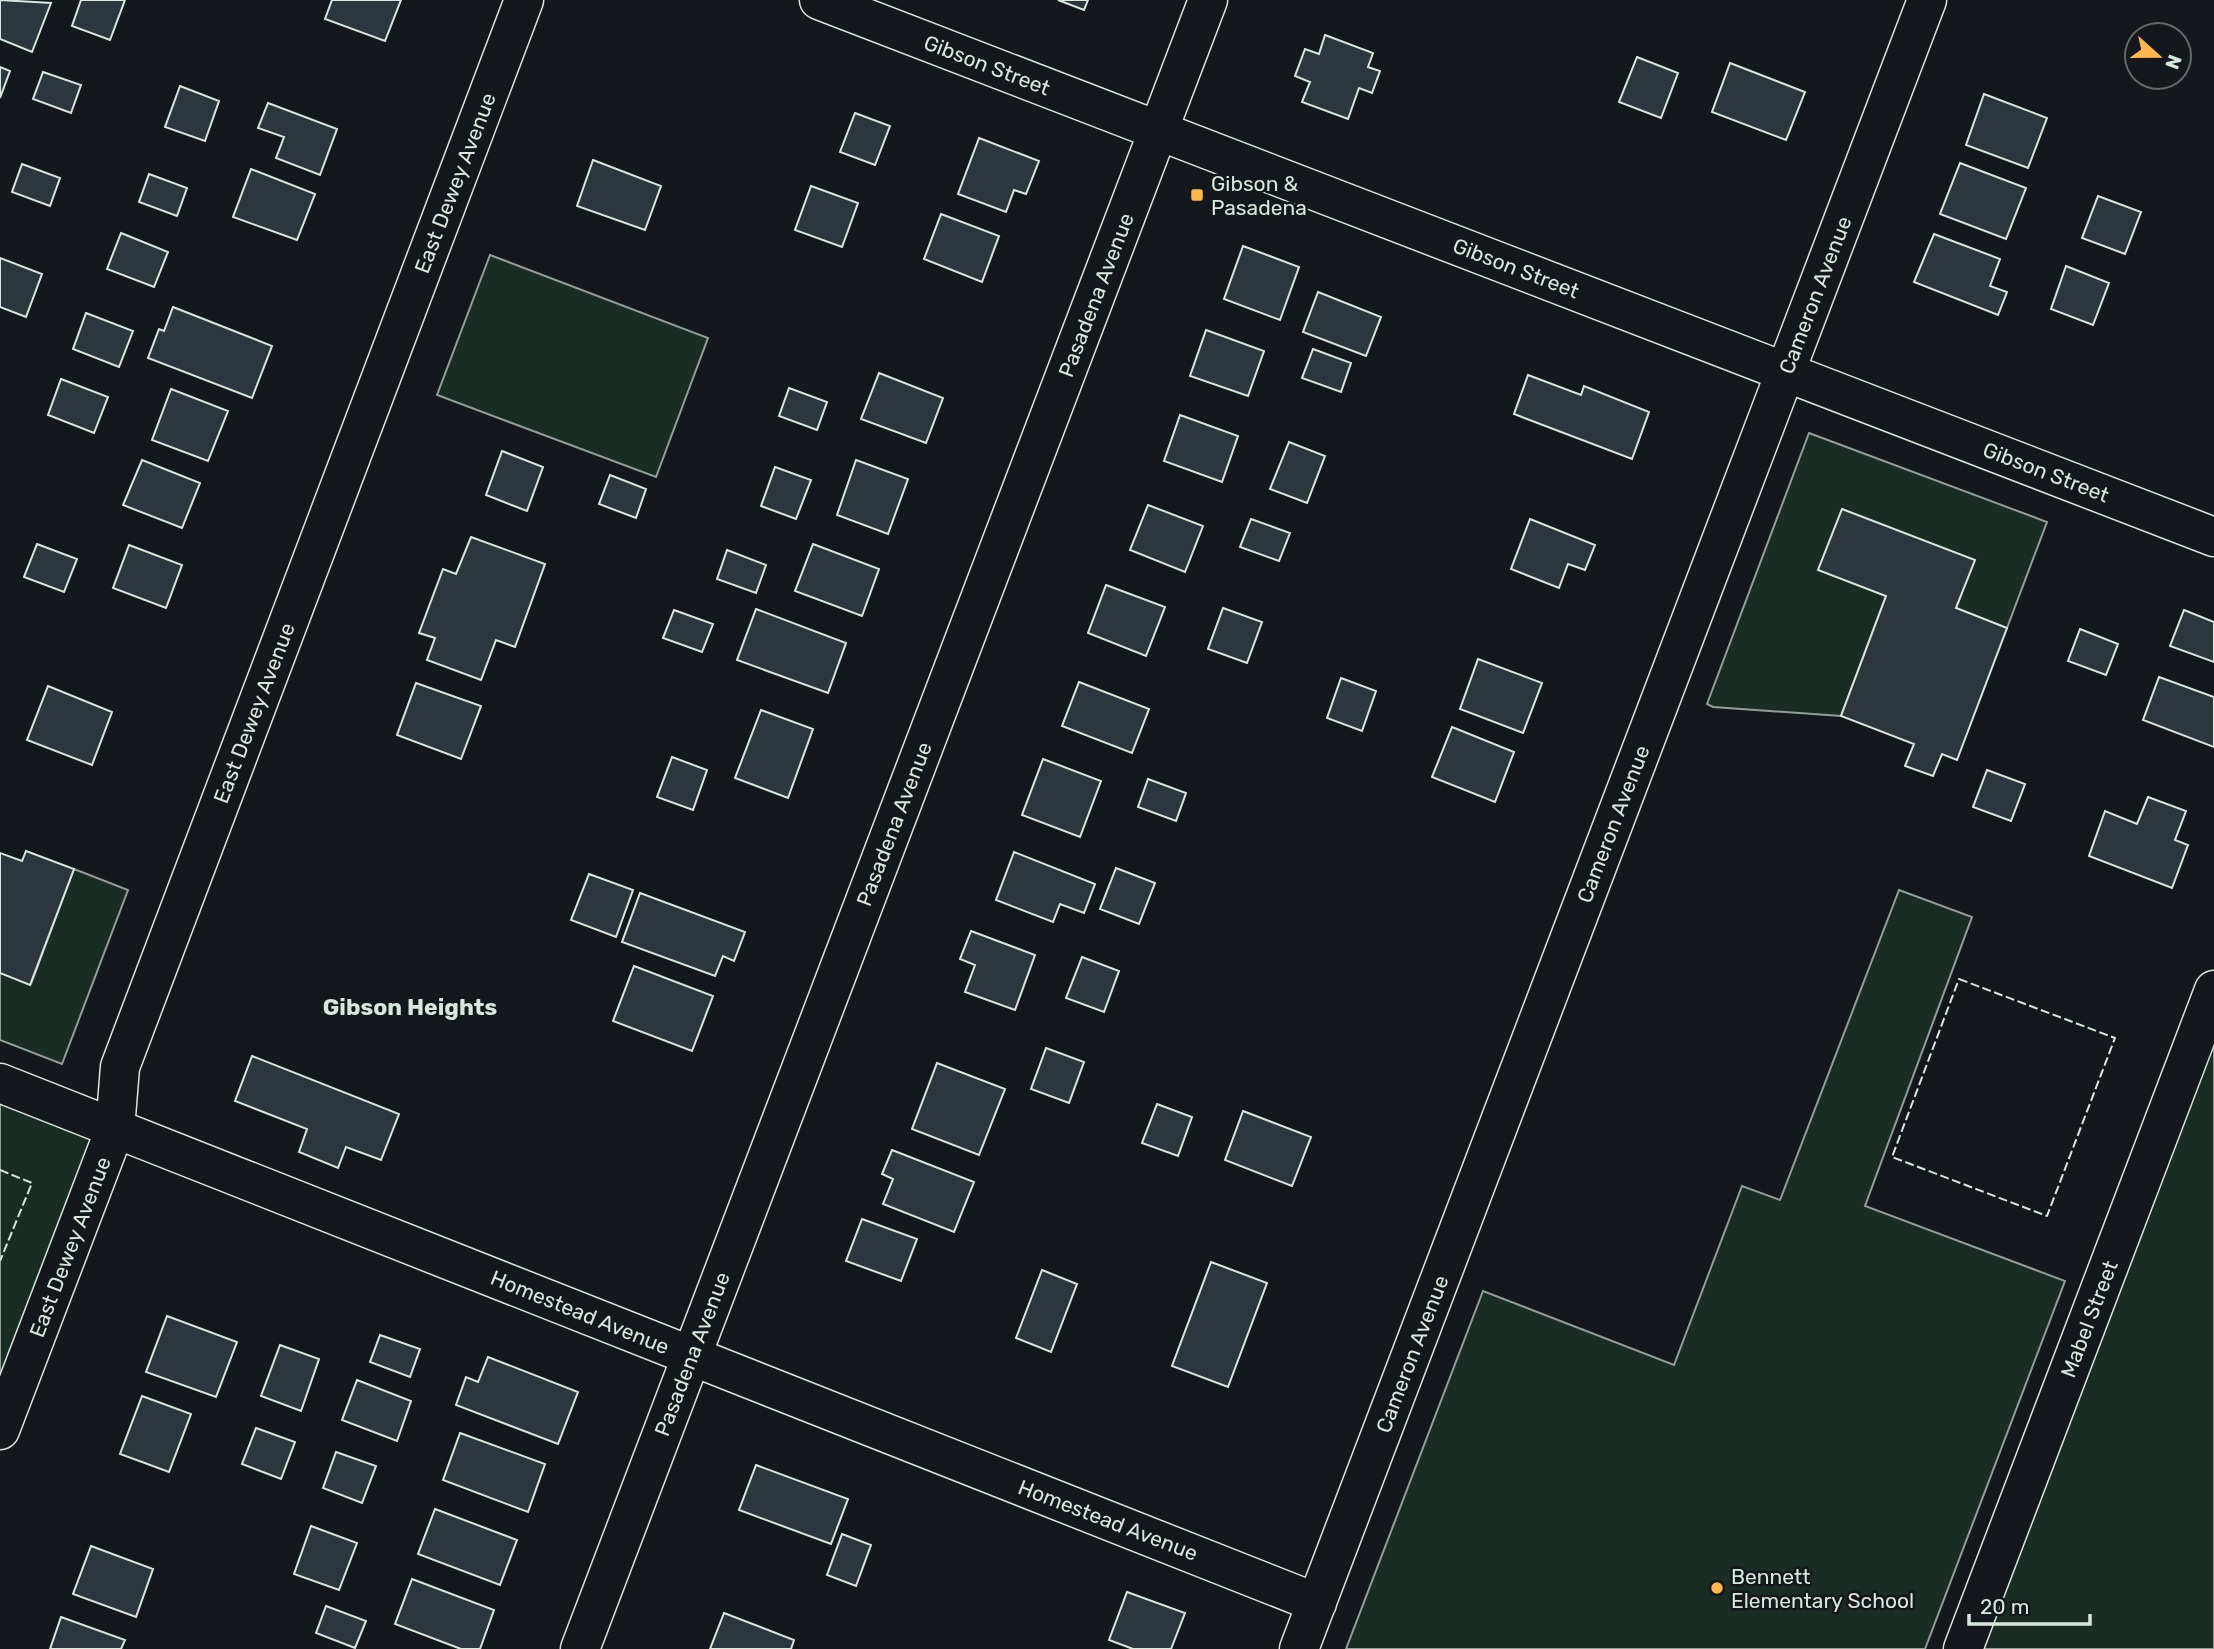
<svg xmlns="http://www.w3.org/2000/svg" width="2214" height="1649" font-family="Rubik,sans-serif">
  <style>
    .green { fill: #1a2d24; stroke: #939e99; stroke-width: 2 }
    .building { fill: #2c363c; stroke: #d8e6dc; stroke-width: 2 }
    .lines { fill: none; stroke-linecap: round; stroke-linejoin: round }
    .minor-casing { stroke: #d8e6dc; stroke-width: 41 }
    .minor { stroke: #14181c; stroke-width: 38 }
    .fence { stroke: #d8e6dc; stroke-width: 2; stroke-dasharray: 9 3.5; stroke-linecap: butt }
    .poi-dot { fill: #ffb74d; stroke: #14181c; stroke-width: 2.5 }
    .labels { text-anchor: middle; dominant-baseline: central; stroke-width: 5; stroke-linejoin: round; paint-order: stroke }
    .street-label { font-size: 21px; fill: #d8e6dc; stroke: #14181c }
    .poi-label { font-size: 21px; fill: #d8e6dc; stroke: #14181c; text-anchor: start }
    .neighbourhood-label { font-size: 23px; font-weight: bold; fill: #d8e6dc; stroke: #14181c }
  </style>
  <rect width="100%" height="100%" fill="#14181c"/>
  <path class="green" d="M 490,255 L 708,338 L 656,477 L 437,395 Z
    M 1809,433 L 2047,522 L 2007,628 L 1956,608 L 1974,560 L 1842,510 L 1819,570 L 1886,596 L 1841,716 L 1713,707 L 1707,704 Z
    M 74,869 L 128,890 L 62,1064 L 0,1040 L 0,973 L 31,984 Z
    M 1899,890 L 1972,917 L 1865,1206 L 2065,1281 L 1925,1649 L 1346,1649 L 1483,1291 L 1674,1365 L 1742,1186 L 1780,1200 Z
    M 2214,990 L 2214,1649 L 1963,1649 Z
    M 0,1083 L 115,1129 L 0,1430 Z"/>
  <path class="building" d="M 0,0 L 51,3 L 32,52 L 0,39 Z
    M 81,0 L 125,0 L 110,40 L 72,26 Z
    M 332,0 L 401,0 L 385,41 L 325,19 Z
    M 1058,0 L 1088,0 L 1084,10 Z
    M 1325,35 L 1373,53 L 1368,67 L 1380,71 L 1372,93 L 1359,88 L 1348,119 L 1302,102 L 1310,82 L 1295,76 L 1305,49 L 1319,54 Z
    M 1637,57 L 1678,73 L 1661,118 L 1619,102 Z
    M 1730,63 L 1805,92 L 1786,140 L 1712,112 Z
    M 0,67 L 10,71 L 0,98 Z
    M 43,72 L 81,85 L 71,113 L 33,99 Z
    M 180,86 L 219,101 L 205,141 L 165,127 Z
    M 1984,94 L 2047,118 L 2028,168 L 1966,145 Z
    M 268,103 L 337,129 L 320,175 L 276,158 L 284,137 L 258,128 Z
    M 855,113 L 890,126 L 875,165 L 840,152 Z
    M 979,138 L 1039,161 L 1026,194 L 1014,190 L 1006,212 L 958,194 Z
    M 593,160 L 661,186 L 645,230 L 577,206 Z
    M 1960,163 L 2026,188 L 2006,239 L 1940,214 Z
    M 22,164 L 60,178 L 50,206 L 12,192 Z
    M 251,169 L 315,194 L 297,240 L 233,217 Z
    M 149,174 L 187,188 L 177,216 L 139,202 Z
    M 811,186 L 858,203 L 842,247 L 795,230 Z
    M 2098,196 L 2141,212 L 2125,254 L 2082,238 Z
    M 941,214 L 999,236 L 982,282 L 924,259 Z
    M 121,233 L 168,252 L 154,287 L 107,269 Z
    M 1934,234 L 2000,259 L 1990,286 L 2007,292 L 1998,315 L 1914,282 Z
    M 1243,246 L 1299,267 L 1280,320 L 1224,299 Z
    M 0,258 L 42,274 L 26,317 L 0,307 Z
    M 2066,266 L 2109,283 L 2093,325 L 2051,309 Z
    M 1318,292 L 1381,317 L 1366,356 L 1303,332 Z
    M 173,307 L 272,346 L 252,398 L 148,358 L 159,329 L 164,331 Z
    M 86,313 L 133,331 L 119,367 L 73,349 Z
    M 1206,330 L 1264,351 L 1248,396 L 1190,376 Z
    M 1313,349 L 1351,363 L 1341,392 L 1302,378 Z
    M 879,373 L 943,398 L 926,443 L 861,419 Z
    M 1528,375 L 1581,395 L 1584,386 L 1649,412 L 1632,459 L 1514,414 Z
    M 61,379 L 108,397 L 94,433 L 48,415 Z
    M 789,388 L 827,402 L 817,430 L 779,416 Z
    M 171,389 L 228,411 L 208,461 L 152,440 Z
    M 1180,415 L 1238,436 L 1222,482 L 1164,461 Z
    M 1289,442 L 1325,456 L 1307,503 L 1270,489 Z
    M 502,451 L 543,467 L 527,511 L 486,495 Z
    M 142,460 L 200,483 L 182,528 L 123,505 Z
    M 856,460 L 908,479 L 888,534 L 837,515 Z
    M 775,467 L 811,480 L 796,519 L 761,506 Z
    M 610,475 L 646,489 L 636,518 L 599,504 Z
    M 1148,505 L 1203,526 L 1185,572 L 1130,550 Z
    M 1842,509 L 1975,560 L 1956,608 L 2007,628 L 1957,760 L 1942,754 L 1933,776 L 1905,766 L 1914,744 L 1841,716 L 1886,596 L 1818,570 Z
    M 1251,519 L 1290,533 L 1279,561 L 1240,547 Z
    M 1530,519 L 1595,545 L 1585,570 L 1568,564 L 1559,588 L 1511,569 Z
    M 471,537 L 545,564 L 515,647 L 496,640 L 481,680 L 427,660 L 435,638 L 419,633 L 443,569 L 456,574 Z
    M 37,544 L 77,559 L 64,592 L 24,577 Z
    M 813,544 L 879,569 L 862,616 L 795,591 Z
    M 129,545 L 182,565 L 166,608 L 113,588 Z
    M 727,550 L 766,565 L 756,593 L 717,579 Z
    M 1106,585 L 1165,607 L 1146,656 L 1088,633 Z
    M 1223,608 L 1262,622 L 1247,663 L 1208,649 Z
    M 756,609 L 846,643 L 828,693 L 737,660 Z
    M 674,610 L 713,624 L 702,652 L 663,638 Z
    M 2184,610 L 2214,622 L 2214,662 L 2170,646 Z
    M 2080,629 L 2118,644 L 2106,675 L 2068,661 Z
    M 1478,659 L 1542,683 L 1523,733 L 1460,709 Z
    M 2159,677 L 2214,697 L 2214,747 L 2143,720 Z
    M 1341,678 L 1376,691 L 1362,731 L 1327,718 Z
    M 1079,682 L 1149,709 L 1132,753 L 1062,726 Z
    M 416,683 L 481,706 L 461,759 L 397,735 Z
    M 48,686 L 112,712 L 92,765 L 27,740 Z
    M 761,710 L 813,729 L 788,798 L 735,778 Z
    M 1452,727 L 1514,752 L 1495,802 L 1432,777 Z
    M 672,757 L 707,770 L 693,810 L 657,797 Z
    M 1043,759 L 1101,781 L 1080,837 L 1022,815 Z
    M 1987,770 L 2025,784 L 2011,821 L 1973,807 Z
    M 1148,779 L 1186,793 L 1176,821 L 1138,807 Z
    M 2148,797 L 2186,811 L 2175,840 L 2188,845 L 2172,888 L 2089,856 L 2105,811 L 2137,824 Z
    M 26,851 L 74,869 L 30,985 L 0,973 L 0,853 L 22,861 Z
    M 1014,852 L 1095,884 L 1084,913 L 1060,904 L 1053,922 L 996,900 Z
    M 1116,868 L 1155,883 L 1139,924 L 1100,909 Z
    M 589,874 L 633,890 L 616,937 L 571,920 Z
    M 640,893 L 745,932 L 734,961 L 723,956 L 715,976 L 622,942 Z
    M 971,931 L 1035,955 L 1015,1010 L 965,992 L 975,965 L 960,959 Z
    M 1082,957 L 1119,971 L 1104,1012 L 1066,998 Z
    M 634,966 L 713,996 L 692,1051 L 613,1021 Z
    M 1046,1048 L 1084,1062 L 1069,1103 L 1031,1089 Z
    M 252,1056 L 399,1114 L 381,1160 L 346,1147 L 338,1168 L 299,1152 L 307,1129 L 235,1101 Z
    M 937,1063 L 1005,1089 L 979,1155 L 912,1129 Z
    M 1157,1104 L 1192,1117 L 1178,1156 L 1142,1143 Z
    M 1243,1111 L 1311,1137 L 1292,1186 L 1225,1160 Z
    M 892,1150 L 974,1182 L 954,1232 L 883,1204 L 893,1179 L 882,1174 Z
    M 862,1219 L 917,1239 L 901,1281 L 846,1261 Z
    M 1211,1262 L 1267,1283 L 1228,1387 L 1172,1366 Z
    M 1042,1270 L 1077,1284 L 1051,1352 L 1016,1338 Z
    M 167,1316 L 237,1342 L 216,1397 L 146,1372 Z
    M 380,1335 L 420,1349 L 410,1377 L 370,1362 Z
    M 280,1345 L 319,1359 L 301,1411 L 261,1396 Z
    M 488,1357 L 578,1392 L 558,1444 L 456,1405 L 466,1377 L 478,1382 Z
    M 357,1380 L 411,1401 L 397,1441 L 342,1420 Z
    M 142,1396 L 191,1414 L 169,1472 L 120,1454 Z
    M 256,1428 L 295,1442 L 281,1479 L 242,1464 Z
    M 460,1433 L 545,1464 L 528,1512 L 443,1480 Z
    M 336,1452 L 376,1466 L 362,1503 L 323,1488 Z
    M 756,1465 L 848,1499 L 831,1544 L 739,1510 Z
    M 435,1509 L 517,1540 L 500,1585 L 418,1554 Z
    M 311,1526 L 357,1543 L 339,1590 L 294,1574 Z
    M 842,1534 L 871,1545 L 856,1586 L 827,1575 Z
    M 91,1546 L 153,1569 L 136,1617 L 73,1594 Z
    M 412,1579 L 494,1610 L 480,1649 L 461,1649 L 395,1624 Z
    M 1127,1592 L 1185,1613 L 1171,1649 L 1133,1649 L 1109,1640 Z
    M 326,1606 L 366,1621 L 355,1648 L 316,1633 Z
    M 724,1613 L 794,1640 L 791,1649 L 710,1649 Z
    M 61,1617 L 125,1640 L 121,1649 L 50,1649 Z"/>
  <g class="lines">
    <defs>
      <path id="minor" d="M 819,0 L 2214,537
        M 0,1083 L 1317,1603
        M 0,1430 L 115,1129 L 120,1067 L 524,0
        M 580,1649 L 1208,0
        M 1299,1649 L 1927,0
        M 1963,1649 L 2214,990"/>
    </defs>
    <use href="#minor" class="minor-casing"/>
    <use href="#minor" class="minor"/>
    <path class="fence" d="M 1959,979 L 2115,1038 L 2047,1216 L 1892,1157 Z
      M 0,1170 L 32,1183 L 0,1261"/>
  </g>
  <g class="poi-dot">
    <rect x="1190" y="188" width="14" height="14" rx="3.5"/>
    <circle cx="1717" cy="1588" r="7"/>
  </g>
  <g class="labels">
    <g class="street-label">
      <text transform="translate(987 65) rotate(21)">Gibson Street</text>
      <text transform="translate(455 183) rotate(-69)">East Dewey Avenue</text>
      <text transform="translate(1516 268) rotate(21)">Gibson Street</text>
      <text transform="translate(1096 295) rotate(-69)">Pasadena Avenue</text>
      <text transform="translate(1815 295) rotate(-69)">Cameron Avenue</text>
      <text transform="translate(2046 472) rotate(21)">Gibson Street</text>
      <text transform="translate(254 713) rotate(-69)">East Dewey Avenue</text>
      <text transform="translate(894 824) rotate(-69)">Pasadena Avenue</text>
      <text transform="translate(1613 824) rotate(-69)">Cameron Avenue</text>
      <text transform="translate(70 1247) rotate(-69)">East Dewey Avenue</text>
      <text transform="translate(580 1312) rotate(22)">Homestead Avenue</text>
      <text transform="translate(2089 1319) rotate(-69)">Mabel Street</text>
      <text transform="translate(692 1354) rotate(-69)">Pasadena Avenue</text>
      <text transform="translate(1412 1354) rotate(-69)">Cameron Avenue</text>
      <text transform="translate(1108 1520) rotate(21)">Homestead Avenue</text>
    </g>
    <g class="poi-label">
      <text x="1211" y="183">Gibson &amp;<tspan x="1211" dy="24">Pasadena</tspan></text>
      <text x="1731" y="1576">Bennett<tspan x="1731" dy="24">Elementary School</tspan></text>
    </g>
    <g class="neighbourhood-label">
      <text x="410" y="1007">Gibson Heights</text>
    </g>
  </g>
  <g transform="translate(2158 56) rotate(111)"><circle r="33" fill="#14181c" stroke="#626a69" stroke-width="2"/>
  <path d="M0-5L12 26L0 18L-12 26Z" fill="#ffb74d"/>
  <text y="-10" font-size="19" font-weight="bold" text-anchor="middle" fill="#d8e6dc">N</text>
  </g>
  <path d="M1969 1614v10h121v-10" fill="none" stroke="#d8e6dc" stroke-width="3.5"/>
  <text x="1980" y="1614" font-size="21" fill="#d8e6dc" stroke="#14181c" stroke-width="5" paint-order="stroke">20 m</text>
</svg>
